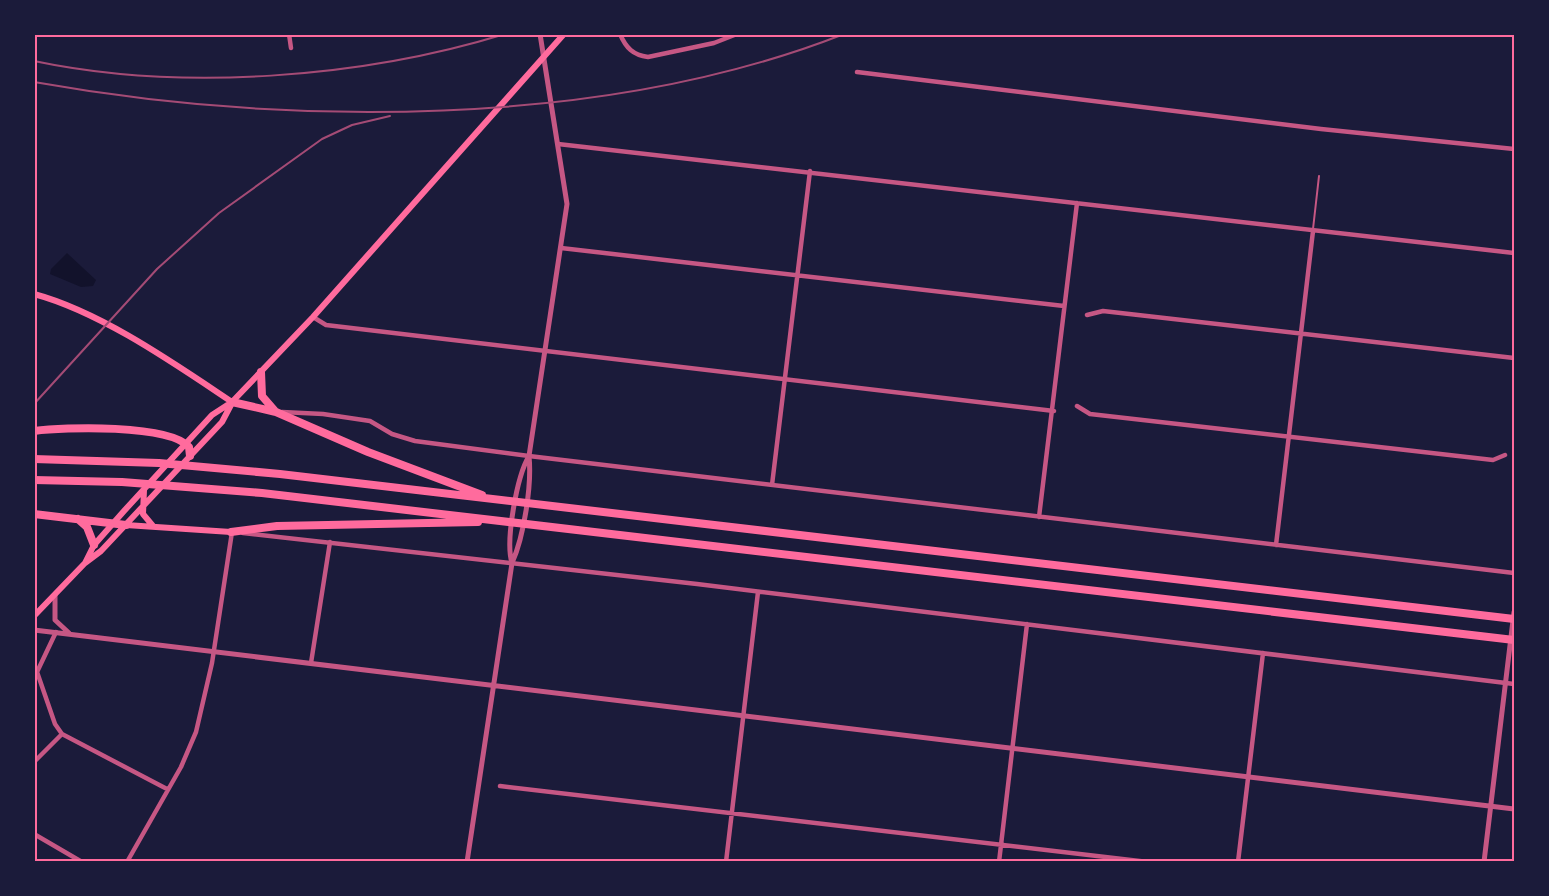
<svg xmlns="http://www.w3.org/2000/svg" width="1549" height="896" font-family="Barlow,sans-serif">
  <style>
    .water { fill: #12122b }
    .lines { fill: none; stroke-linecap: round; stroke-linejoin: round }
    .service { stroke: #c65784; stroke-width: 2 }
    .minor { stroke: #c65784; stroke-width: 4.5 }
    .tertiary { stroke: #c65784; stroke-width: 5 }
    .secondary { stroke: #ff6b9d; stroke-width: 6 }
    .motorway { stroke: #ff6b9d; stroke-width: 8 }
    .rail { stroke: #a44b75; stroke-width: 2 }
    .neatline { fill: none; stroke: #ff6b9d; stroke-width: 2 }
  </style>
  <rect width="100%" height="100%" fill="#1b1b3a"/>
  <path class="water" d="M 67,253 L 96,280 L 93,286 L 81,287 L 50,274 L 51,269 Z"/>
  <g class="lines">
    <path class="service" d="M 1313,229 L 1319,176"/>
    <path class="minor" d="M 289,34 L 291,48
      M 620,34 C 626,48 633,55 648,57 L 714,43 L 737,34
      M 857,72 L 1321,129 L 1514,149
      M 558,144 L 1514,253
      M 561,248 L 1064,306
      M 1087,315 L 1103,311 L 1514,358
      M 313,317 L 326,325 L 1054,411
      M 1077,406 L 1090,414 L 1493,460 L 1505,455
      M 282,412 L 323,414 L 370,421 L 392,434 L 415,441 L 529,456 L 1514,573
      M 772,485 L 810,171
      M 1039,517 L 1077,203
      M 243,533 L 697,584 L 1514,684
      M 1276,545 L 1313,231
      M 56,632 L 37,672 L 55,724 L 62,734 L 167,789
      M 311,663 L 330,542
      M 34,762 L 62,734
      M 500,786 L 1148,862
      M 34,834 L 82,862
      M 127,862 L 181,767 L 196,732 L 212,663 L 232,532
      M 726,862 L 758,592
      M 999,862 L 1027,624
      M 1238,862 L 1263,653"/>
    <path class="tertiary" d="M 512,563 C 505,541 517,476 529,456
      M 55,595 L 55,620 L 69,633
      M 34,630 L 1514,809
      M 467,862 L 512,563 C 524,536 532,485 529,456 L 567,204 L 540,34
      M 1484,862 L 1514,612"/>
    <path class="secondary" d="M 34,294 C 101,312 175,364 232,402
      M 144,490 L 143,514 L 153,526
      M 126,525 L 231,532
      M 85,563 L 94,545 L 124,511 L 212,415 L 232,402 L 313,317 L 564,34
      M 34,616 L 85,563 L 101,551 L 222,422 L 232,403"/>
    <path class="motorway" d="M 261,372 L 262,396 L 275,411
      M 232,402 L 276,412 L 368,452 L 482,495
      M 34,431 C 64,427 169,424 189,447 L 190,456
      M 34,459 L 159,463 L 280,474 L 1514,619
      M 34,480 L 122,482 L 262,493 L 1514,640
      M 34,514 L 126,525
      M 78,519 L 87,527 L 94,545
      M 231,532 L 277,526 L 478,522"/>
    <path class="rail" d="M 34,61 C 181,92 362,78 505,34
      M 34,82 C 287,127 602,129 844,34
      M 34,404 L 157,269 L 219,213 L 322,139 L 352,125 L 390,116"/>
  </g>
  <rect width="1549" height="896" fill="none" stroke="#1b1b3a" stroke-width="72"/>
  <rect x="36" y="36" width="1477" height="824" class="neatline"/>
</svg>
